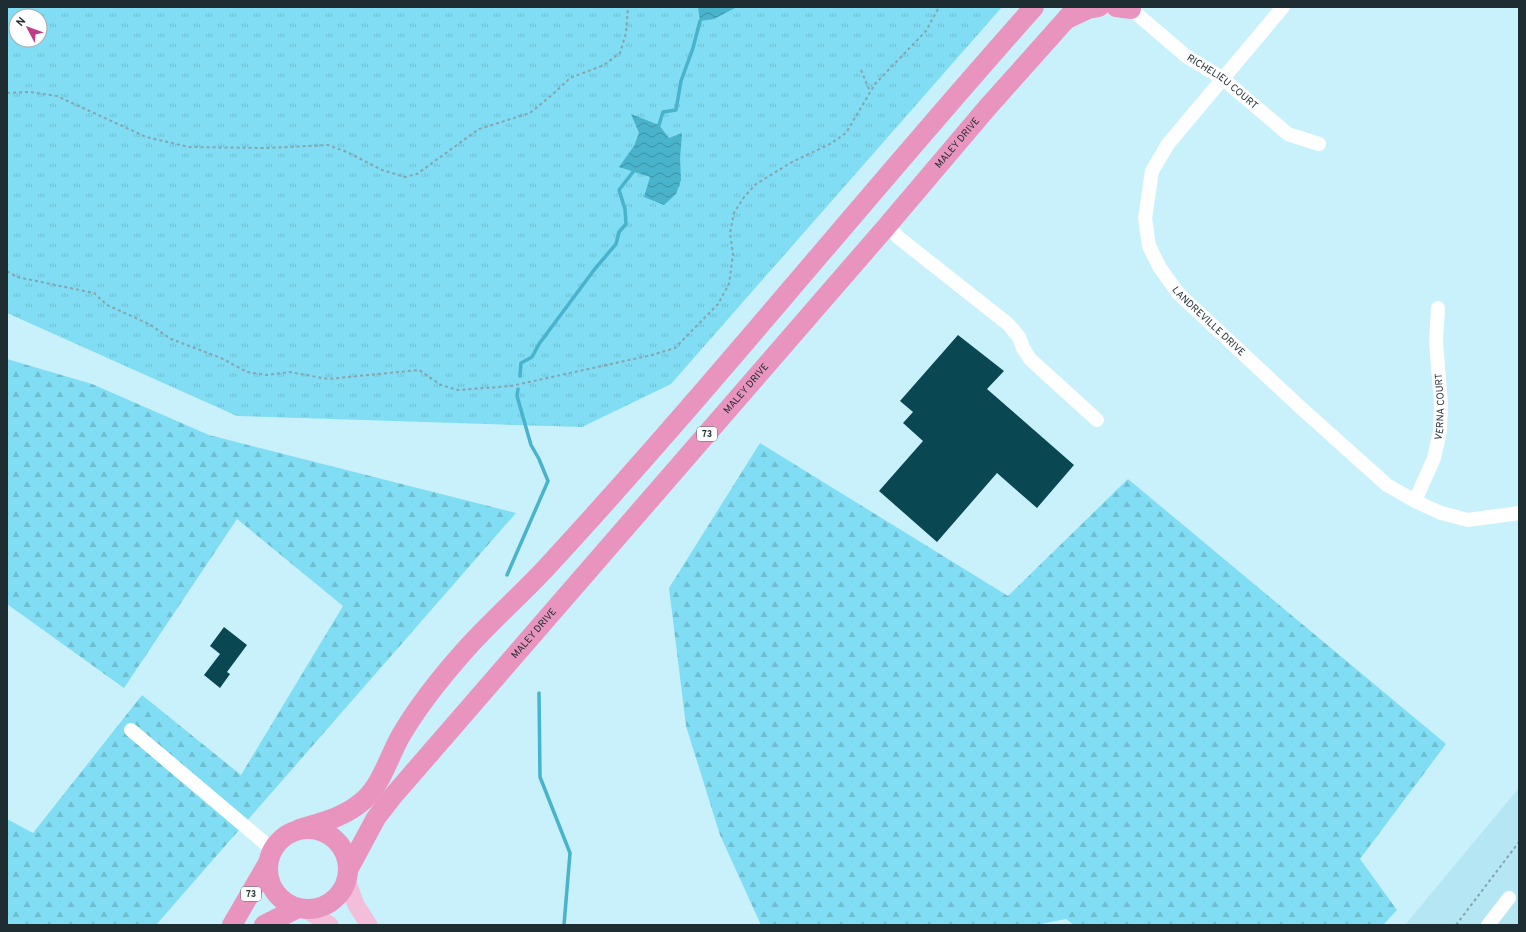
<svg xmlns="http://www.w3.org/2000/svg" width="1526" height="932" font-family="Overpass,sans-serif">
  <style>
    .built { fill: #b5e6f3 }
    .grass { fill: url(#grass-tufts); fill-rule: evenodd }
    .forest { fill: url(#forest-firs) }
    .water { fill: url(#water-waves) }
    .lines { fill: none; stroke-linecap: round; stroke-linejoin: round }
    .stream { stroke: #48b3cb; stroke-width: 3.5 }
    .building { fill: #094753 }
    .path { stroke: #86a4ac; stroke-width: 2; stroke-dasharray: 3 3; stroke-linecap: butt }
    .minor { stroke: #fff; stroke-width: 14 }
    .major { stroke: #f2bed9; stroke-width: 17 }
    .highway { stroke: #e993bf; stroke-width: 20 }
    .labels { text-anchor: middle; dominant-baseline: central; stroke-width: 4; stroke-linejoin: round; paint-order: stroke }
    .shield { fill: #fff; stroke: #626c6f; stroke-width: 1 }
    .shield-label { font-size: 9px; font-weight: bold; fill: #1e2d31 }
    .street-label { font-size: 10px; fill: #1e2d31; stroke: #fff }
  </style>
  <defs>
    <pattern id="grass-tufts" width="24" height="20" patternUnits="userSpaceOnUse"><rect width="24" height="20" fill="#80ddf3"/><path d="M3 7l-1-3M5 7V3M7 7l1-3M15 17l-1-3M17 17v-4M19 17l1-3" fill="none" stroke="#6ebed1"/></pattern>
    <pattern id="forest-firs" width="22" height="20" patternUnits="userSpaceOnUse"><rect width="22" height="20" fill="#80ddf3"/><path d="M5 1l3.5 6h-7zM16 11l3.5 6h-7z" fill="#6ebed1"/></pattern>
    <pattern id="water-waves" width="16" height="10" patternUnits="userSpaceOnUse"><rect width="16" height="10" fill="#48b3cb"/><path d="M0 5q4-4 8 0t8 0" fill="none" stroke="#3b92a5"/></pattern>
  </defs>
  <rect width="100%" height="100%" fill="#c9f1fc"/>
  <path class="built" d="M 1519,788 L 1519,925 L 1405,925 Z"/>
  <path class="grass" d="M 7,7 L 1002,7 L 671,384 L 582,427 L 237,416 L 7,313 ZM 16,16 L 40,16 L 40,40 L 16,40 Z"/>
  <path class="forest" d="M 7,359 L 92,384 L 209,435 L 516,513 L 156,925 L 7,925 L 7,819 L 33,833 L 142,695 L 241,775 L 343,606 L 237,519 L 124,688 L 7,604 Z
    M 760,443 L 1008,596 L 1128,479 L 1446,744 L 1360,859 L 1397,910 L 1383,925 L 1074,925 L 1066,919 L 1036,925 L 761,925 L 720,835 L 686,726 L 669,588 Z"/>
  <path class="water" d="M 698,7 L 737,7 L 714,19 L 700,21 Z
    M 631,114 L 659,125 L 669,138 L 682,133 L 680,159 L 681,180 L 676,194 L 664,205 L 644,197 L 650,177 L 619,167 L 634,146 L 639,133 Z"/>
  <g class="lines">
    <path class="stream" d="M 659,125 L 663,112 L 676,110 L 681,81 L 693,48 L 700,21
      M 520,376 L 521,363 L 532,357 L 539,344 L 594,270 L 616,244 L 619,232 L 626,224 L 625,209 L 619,190 L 633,172
      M 507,575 L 548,481 L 539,459 L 531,445 L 517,396 L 518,389
      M 539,693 L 540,777 L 570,853 L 564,925"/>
  </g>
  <path class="building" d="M 958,335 L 1004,371 L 987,389 L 1074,465 L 1037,508 L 997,473 L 937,542 L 879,491 L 923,441 L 903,423 L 913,412 L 900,401 Z
    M 224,627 L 247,645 L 227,672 L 230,674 L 220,688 L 204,675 L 220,654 L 210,646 Z"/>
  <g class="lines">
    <path class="path" d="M 861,70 L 870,92
      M 7,93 L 30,92 L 57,96 L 146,137 L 189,147 L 267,148 L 328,145 L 347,152 L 382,170 L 405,177 L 417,174 L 479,129 L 530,113 L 553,94 L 570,78 L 604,65 L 620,53 L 626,33 L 628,7
      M 7,271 L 17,277 L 94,293 L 107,305 L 149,324 L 171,339 L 221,358 L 247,372 L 267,375 L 290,372 L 328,379 L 419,370 L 441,385 L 458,390 L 511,386 L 652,355 L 675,348 L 718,304 L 729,284 L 733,254 L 730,233 L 734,213 L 744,197 L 756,184 L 792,162 L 830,144 L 846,133 L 875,84 L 926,31 L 939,7
      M 1456,925 L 1519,842"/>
    <g class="minor">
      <path id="s1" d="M 1283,7 L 1168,144 L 1152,171 L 1145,218 L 1149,246 L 1160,268 L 1178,293 L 1300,407 L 1387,485 L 1415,501 L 1441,513 L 1468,520 L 1519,513"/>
      <path id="s2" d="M 1131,9 L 1186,56 L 1222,78 L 1288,134 L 1319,144"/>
      <path d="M 887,226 L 899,238 L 1008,324 L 1019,337 L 1023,348 L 1030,359 L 1097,420"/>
      <path id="s3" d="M 1415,501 L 1434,458 L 1440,431 L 1441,404 L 1436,341 L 1438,308"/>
      <path d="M 131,730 L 273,850"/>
      <path d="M 1488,925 L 1509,898"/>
    </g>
    <path class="major" d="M 347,880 L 356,905 L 369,925
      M 305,909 L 330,925"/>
    <g class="highway">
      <path d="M 1116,7 L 1131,9"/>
      <path d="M 1067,19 L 1088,9 L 1099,7"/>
      <circle cx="308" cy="869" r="40"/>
      <path d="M 299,829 C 323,822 345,817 364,800 C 381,785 389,757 400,737 C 419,704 442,676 467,648 C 492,620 520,596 546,568 C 714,386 869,192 1034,7"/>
      <path id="s4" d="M 348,870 L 376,818 L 393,796 L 887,226 L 987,108 L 1077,7"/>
      <path d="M 232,925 L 268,863"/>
      <path d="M 264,925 L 298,908"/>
    </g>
  </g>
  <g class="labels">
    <g class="shield">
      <rect x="697" y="427" width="20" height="14" rx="3"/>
      <rect x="241" y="887" width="20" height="14" rx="3"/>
    </g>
    <g class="shield-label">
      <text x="707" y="434">73</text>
      <text x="251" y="894">73</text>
    </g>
    <g class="street-label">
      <text stroke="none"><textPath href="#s2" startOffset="117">RICHELIEU COURT</textPath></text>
      <text stroke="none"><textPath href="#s4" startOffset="950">MALEY DRIVE</textPath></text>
      <text stroke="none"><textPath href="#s1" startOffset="383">LANDREVILLE DRIVE</textPath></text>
      <text stroke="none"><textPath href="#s4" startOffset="626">MALEY DRIVE</textPath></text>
      <text stroke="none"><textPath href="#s3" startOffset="99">VERNA COURT</textPath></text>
      <text stroke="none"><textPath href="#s4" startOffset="302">MALEY DRIVE</textPath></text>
    </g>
  </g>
  <rect width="1526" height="932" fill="none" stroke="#1e2d31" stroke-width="16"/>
  <g transform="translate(28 28) rotate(311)"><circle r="19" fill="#ffffff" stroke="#a5abad"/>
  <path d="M0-3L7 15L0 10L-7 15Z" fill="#bd3d88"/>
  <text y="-6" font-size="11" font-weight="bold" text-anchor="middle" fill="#1e2d31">N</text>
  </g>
</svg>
